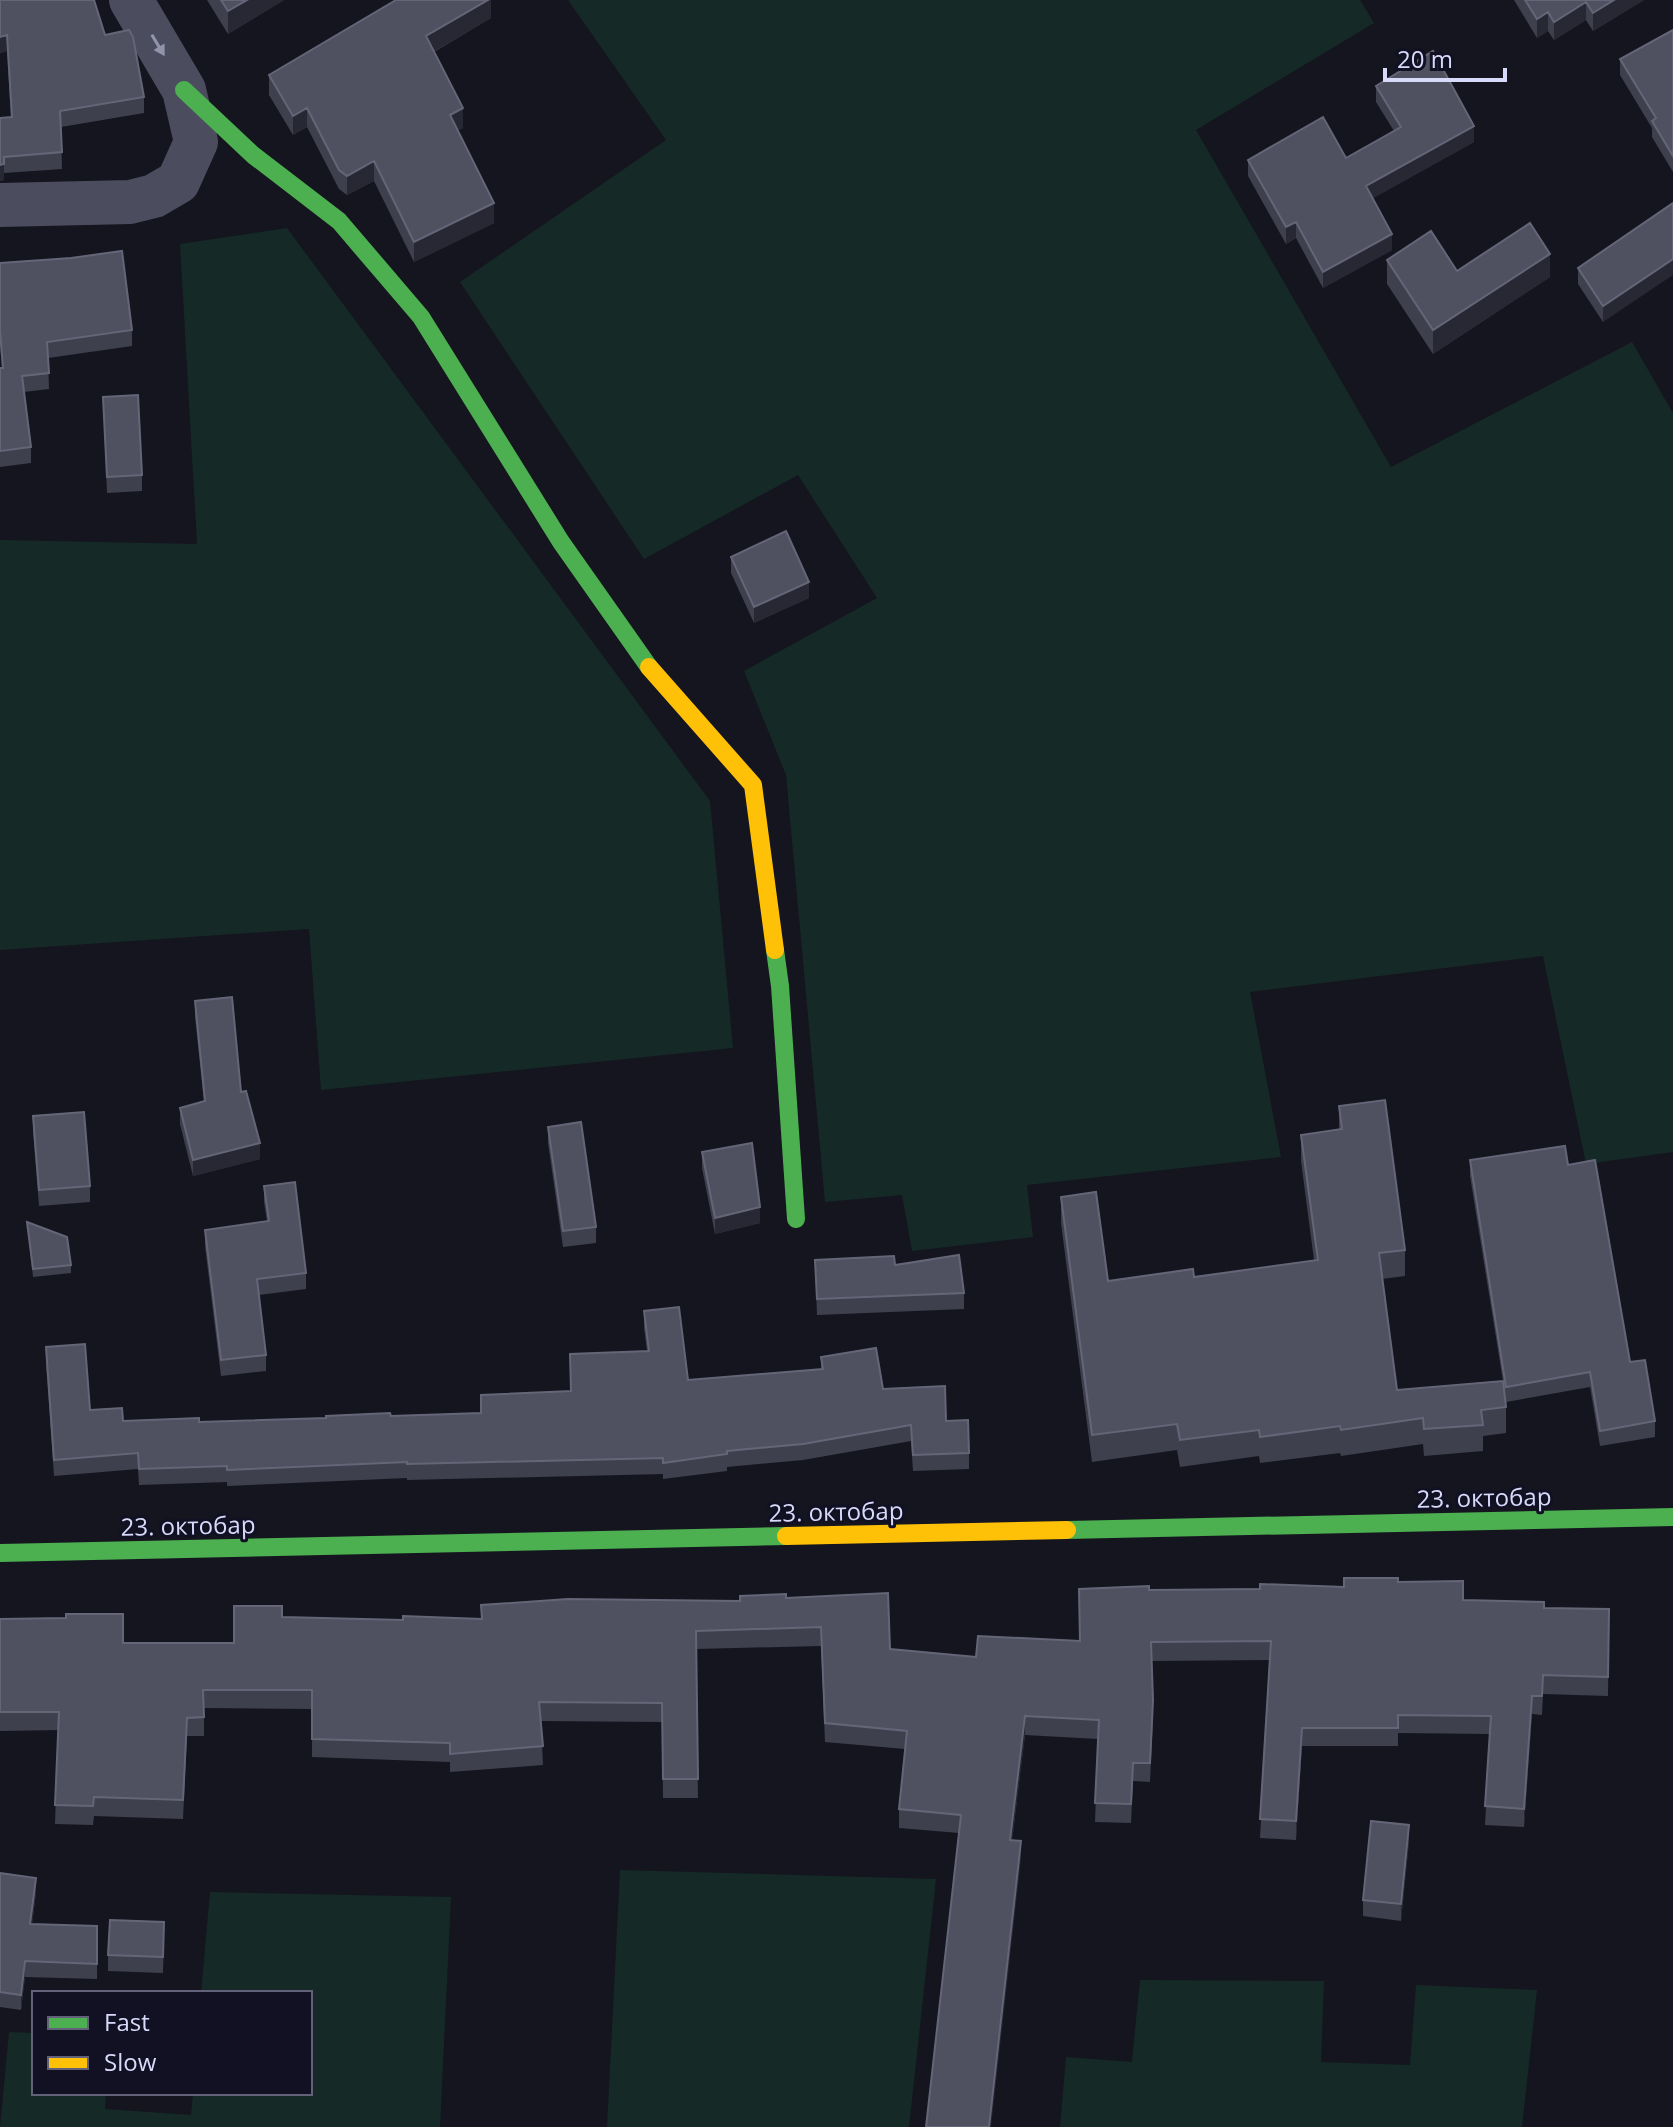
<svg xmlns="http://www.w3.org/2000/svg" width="1673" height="2127" font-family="'Open Sans',sans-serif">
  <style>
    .green { fill: #152927 }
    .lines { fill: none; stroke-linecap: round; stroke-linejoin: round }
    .street { stroke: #4b4d5e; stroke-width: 44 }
    .fast { stroke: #4caf50; stroke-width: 18 }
    .slow { stroke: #ffc107; stroke-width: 18 }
    .wall { fill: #3f404e }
    .shaded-wall { fill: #272833 }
    .building { fill: #4f5060; stroke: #646678; stroke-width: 2 }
    .oneway { fill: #9294ac }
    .labels { text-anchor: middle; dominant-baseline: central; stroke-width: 6; stroke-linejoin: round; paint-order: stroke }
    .street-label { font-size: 24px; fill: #d8dafa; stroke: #111123 }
  </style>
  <rect width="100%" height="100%" fill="#15151f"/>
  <path class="green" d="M 568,0 L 1360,0 L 1374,23 L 1196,130 L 1391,467 L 1632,342 L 1673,413 L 1673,1152 L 1586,1164 L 1543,956 L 1250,992 L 1281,1157 L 1027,1185 L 1033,1237 L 912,1251 L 902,1195 L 825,1202 L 786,775 L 744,671 L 877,598 L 798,475 L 644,559 L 460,282 L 666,140 Z
    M 287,228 L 710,801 L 733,1048 L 321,1090 L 309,929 L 0,950 L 0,540 L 197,544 L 180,244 Z
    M 620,1870 L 936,1879 L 909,2127 L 607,2127 Z
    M 210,1892 L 451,1897 L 440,2127 L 0,2127 L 9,2032 L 34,2033 L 34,2093 L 106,2093 L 105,2109 L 191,2115 L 193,2093 L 310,2093 L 310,1993 L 201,1993 Z
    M 1140,1980 L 1324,1981 L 1321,2062 L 1410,2065 L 1416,1985 L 1537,1990 L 1522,2127 L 1060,2127 L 1066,2057 L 1132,2062 Z"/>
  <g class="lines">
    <path class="street" d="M 0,205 L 130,202 L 154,196 L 178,182 L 196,142 L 184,90 L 131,0"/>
    <path class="fast" d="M 184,90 L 253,155 L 339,221 L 421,317 L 561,542 L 649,667
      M 775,950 L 780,986 L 796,1219
      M 1067,1530 L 1673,1517
      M 0,1553 L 786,1536"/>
    <path class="slow" d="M 649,667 L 753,785 L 775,950
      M 786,1536 L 1067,1530"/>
  </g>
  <path class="wall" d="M 0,0 L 105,35 L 144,97 L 144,113 L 61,127 L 62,169 L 4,173 L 4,180 L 0,181 L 11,118 L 7,51 L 0,53 Z
    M 207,0 L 284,0 L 228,34 Z
    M 491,0 L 491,18 L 434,52 L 463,128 L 458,130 L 494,223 L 414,262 L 374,181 L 347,195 L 339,189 L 307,127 L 293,135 L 269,95 L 269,75 Z
    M 1514,0 L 1644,0 L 1593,31 L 1586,20 L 1554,40 L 1548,31 L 1537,38 Z
    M 1673,30 L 1673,172 L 1652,137 L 1652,128 L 1620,75 L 1620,59 Z
    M 1376,86 L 1474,142 L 1373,198 L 1392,250 L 1323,288 L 1296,238 L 1286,244 L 1248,176 L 1248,160 L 1346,158 L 1394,131 L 1376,102 Z
    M 1673,204 L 1603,322 L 1578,284 L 1578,268 Z
    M 1387,260 L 1457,271 L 1550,277 L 1433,354 L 1387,284 Z
    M 0,263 L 132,330 L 132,346 L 48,358 L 49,389 L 24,392 L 31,447 L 31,463 L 0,467 L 0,368 L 2,368 L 0,346 Z
    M 103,397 L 142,475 L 142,491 L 107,493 Z
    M 731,557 L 809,598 L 754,623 L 731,573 Z
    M 195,1001 L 241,1092 L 260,1159 L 193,1176 L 180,1124 L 180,1108 L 204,1102 L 195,1017 Z
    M 1339,1106 L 1405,1250 L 1405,1276 L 1382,1279 L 1397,1390 L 1503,1381 L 1470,1176 L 1470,1160 L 1568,1165 L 1630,1362 L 1655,1421 L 1655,1437 L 1600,1446 L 1590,1387 L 1506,1402 L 1506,1433 L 1483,1436 L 1483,1451 L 1424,1456 L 1423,1444 L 1341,1456 L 1340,1453 L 1260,1463 L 1259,1456 L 1180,1467 L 1177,1450 L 1092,1462 L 1061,1223 L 1061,1197 L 1108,1281 L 1194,1277 L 1314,1260 L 1301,1161 L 1301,1135 L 1339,1130 Z
    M 33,1116 L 90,1186 L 90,1202 L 39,1206 L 33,1132 Z
    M 548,1127 L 596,1227 L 596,1243 L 563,1247 L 548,1143 Z
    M 702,1152 L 760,1223 L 715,1234 L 702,1168 Z
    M 264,1186 L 306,1273 L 306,1289 L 259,1295 L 266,1355 L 266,1371 L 221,1376 L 205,1246 L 205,1230 L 267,1221 L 264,1202 Z
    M 27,1222 L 71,1265 L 71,1273 L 33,1277 Z
    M 815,1260 L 895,1265 L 964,1293 L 964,1309 L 817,1315 Z
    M 644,1311 L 688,1380 L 821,1370 L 821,1357 L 946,1421 L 969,1453 L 969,1469 L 913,1471 L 911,1441 L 803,1460 L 727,1467 L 727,1471 L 663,1479 L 663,1474 L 407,1480 L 407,1478 L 227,1486 L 227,1482 L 139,1485 L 138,1469 L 54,1476 L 46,1363 L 46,1347 L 90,1410 L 123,1421 L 199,1422 L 481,1413 L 570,1391 L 647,1351 L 644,1328 Z
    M 1398,1582 L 1463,1600 L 1544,1608 L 1609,1609 L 1608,1696 L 1543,1694 L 1542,1715 L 1532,1714 L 1524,1827 L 1485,1825 L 1490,1734 L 1398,1733 L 1398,1746 L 1302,1746 L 1296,1840 L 1260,1838 L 1270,1660 L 1151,1661 L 1153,1718 L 1150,1782 L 1133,1781 L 1131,1823 L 1095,1822 L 1098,1739 L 1025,1735 L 1012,1840 L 1021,1859 L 959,1833 L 899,1828 L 899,1809 L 905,1749 L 825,1742 L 821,1646 L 696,1649 L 698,1798 L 663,1798 L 662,1722 L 541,1721 L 543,1765 L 450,1772 L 450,1762 L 312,1757 L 312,1709 L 204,1708 L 204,1736 L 187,1736 L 183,1819 L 94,1816 L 93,1825 L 55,1824 L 58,1730 L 0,1731 L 0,1619 L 123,1643 L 234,1643 L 282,1617 L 403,1620 L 481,1619 L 481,1605 L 740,1601 L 786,1598 L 890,1649 L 976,1657 L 1080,1641 L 1149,1590 L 1344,1587 Z
    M 1409,1841 L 1401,1921 L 1363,1916 L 1363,1900 Z
    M 0,1873 L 36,1893 L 32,1924 L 97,1926 L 97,1979 L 25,1977 L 21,2010 L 0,2007 Z
    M 164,1938 L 163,1973 L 108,1971 L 108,1955 Z"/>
  <path class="shaded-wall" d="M 247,0 L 284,0 L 228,34 L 228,11 Z
    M 488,0 L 491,0 L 491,18 L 426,56 L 426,36 Z
    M 1614,0 L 1644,0 L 1593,31 L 1593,13 Z
    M 1586,2 L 1586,20 L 1554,40 L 1554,22 Z
    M 1548,12 L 1548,31 L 1537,38 L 1537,19 Z
    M 7,35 L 7,51 L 0,53 L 0,37 Z
    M 307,108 L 307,127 L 293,135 L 293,116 Z
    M 463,108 L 463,128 L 450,134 L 450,115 Z
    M 1474,126 L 1474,142 L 1366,202 L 1366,186 Z
    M 374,161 L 374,181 L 347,195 L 347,176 Z
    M 4,164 L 4,180 L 0,181 L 0,165 Z
    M 494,203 L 494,223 L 414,262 L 414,242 Z
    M 1296,222 L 1296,238 L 1286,244 L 1286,227 Z
    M 1392,234 L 1392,250 L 1323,288 L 1323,272 Z
    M 1550,254 L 1550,277 L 1433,354 L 1433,330 Z
    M 1673,259 L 1673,275 L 1603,322 L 1603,306 Z
    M 809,582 L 809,598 L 754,623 L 754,607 Z
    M 260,1143 L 260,1159 L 193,1176 L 193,1160 Z
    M 760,1207 L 760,1223 L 715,1234 L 715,1218 Z
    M 1532,1696 L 1532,1714 L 1524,1827 L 1524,1809 Z
    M 1025,1716 L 1025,1735 L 1010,1858 L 1010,1840 Z
    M 1302,1728 L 1302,1746 L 1296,1840 L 1296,1821 Z
    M 1409,1825 L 1409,1841 L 1401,1921 L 1401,1904 Z
    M 1021,1841 L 1021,1859 L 991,2127 L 989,2127 Z
    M 36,1878 L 36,1893 L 30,1939 L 30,1924 Z
    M 25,1961 L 25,1977 L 21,2010 L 21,1995 Z"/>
  <path class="building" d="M 0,0 L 94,0 L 105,35 L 129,30 L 133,37 L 144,97 L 60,111 L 62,152 L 4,157 L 4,164 L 0,165 L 0,118 L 12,117 L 7,35 L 0,37 Z
    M 221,0 L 247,0 L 228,11 Z
    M 396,0 L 488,0 L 426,36 L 463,108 L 450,115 L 494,203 L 414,242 L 374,161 L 347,176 L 339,170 L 307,108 L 293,116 L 269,75 Z
    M 1525,0 L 1614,0 L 1593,13 L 1586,2 L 1554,22 L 1548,12 L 1537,19 Z
    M 1673,30 L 1673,156 L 1652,121 L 1656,118 L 1620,59 Z
    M 1433,51 L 1474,126 L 1366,186 L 1392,234 L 1323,272 L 1296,222 L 1286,227 L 1248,160 L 1323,117 L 1346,158 L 1401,127 L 1376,86 Z
    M 1673,203 L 1673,259 L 1603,306 L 1578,268 Z
    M 1530,223 L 1550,254 L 1433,330 L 1387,260 L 1431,231 L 1457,271 Z
    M 122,251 L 132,330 L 47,342 L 49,373 L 22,376 L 31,447 L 0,451 L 0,368 L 3,368 L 0,330 L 0,263 L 71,258 Z
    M 138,395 L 142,475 L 107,477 L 103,397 Z
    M 786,531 L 809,582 L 754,607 L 731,557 Z
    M 232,997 L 241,1092 L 246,1091 L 260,1143 L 193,1160 L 180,1108 L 205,1101 L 195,1001 Z
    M 1385,1100 L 1405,1250 L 1379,1253 L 1397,1390 L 1503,1381 L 1506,1407 L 1481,1410 L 1483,1425 L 1424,1429 L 1423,1418 L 1341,1430 L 1340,1426 L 1260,1437 L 1259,1430 L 1180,1440 L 1177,1424 L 1092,1435 L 1061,1197 L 1096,1192 L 1108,1281 L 1193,1269 L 1194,1277 L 1318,1260 L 1301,1135 L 1342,1129 L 1339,1106 Z
    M 84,1112 L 90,1186 L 39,1190 L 33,1116 Z
    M 581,1122 L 596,1227 L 563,1231 L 548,1127 Z
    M 752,1143 L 760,1207 L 715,1218 L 702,1152 Z
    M 1565,1146 L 1568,1165 L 1595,1160 L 1630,1362 L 1645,1360 L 1655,1421 L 1600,1431 L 1590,1372 L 1506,1387 L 1470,1160 Z
    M 295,1182 L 306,1273 L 257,1279 L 266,1355 L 221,1360 L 205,1230 L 269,1221 L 264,1186 Z
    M 27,1222 L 67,1237 L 71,1265 L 33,1269 Z
    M 959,1255 L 964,1293 L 817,1299 L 815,1260 L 894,1256 L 895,1265 Z
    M 679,1307 L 688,1380 L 823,1369 L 821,1357 L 876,1348 L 883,1389 L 945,1386 L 946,1421 L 968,1420 L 969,1453 L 913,1455 L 911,1425 L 803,1444 L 727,1451 L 727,1454 L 663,1463 L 663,1458 L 407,1464 L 407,1462 L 227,1470 L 227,1466 L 139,1469 L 138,1453 L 54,1460 L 46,1347 L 85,1344 L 90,1410 L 122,1408 L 123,1421 L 199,1418 L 199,1422 L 326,1418 L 326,1416 L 390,1413 L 391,1416 L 481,1413 L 481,1395 L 571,1391 L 570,1354 L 649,1351 L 644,1311 Z
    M 1344,1578 L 1398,1578 L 1398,1582 L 1463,1581 L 1463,1600 L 1544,1602 L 1544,1608 L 1609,1609 L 1608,1677 L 1543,1675 L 1542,1696 L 1532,1696 L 1524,1809 L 1485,1806 L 1491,1716 L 1398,1715 L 1398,1728 L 1302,1728 L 1296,1821 L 1260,1819 L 1271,1641 L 1151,1642 L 1153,1700 L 1150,1763 L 1133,1763 L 1131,1804 L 1095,1803 L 1099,1720 L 1025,1716 L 1010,1840 L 1021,1841 L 989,2127 L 926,2127 L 961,1815 L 899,1809 L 907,1731 L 825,1723 L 821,1627 L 696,1631 L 698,1779 L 663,1779 L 662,1703 L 539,1702 L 543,1746 L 450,1754 L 450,1743 L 312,1739 L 312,1690 L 203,1690 L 204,1717 L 187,1718 L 183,1800 L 94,1797 L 93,1806 L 55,1805 L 59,1712 L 0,1712 L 0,1619 L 66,1618 L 66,1614 L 123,1614 L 123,1643 L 234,1643 L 234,1606 L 282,1606 L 282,1617 L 403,1620 L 403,1616 L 482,1619 L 481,1605 L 568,1599 L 740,1601 L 740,1596 L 786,1594 L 786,1598 L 888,1593 L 890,1649 L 976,1657 L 978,1636 L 1080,1641 L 1079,1589 L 1149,1586 L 1149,1590 L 1260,1589 L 1260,1584 L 1344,1587 Z
    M 1371,1821 L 1409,1825 L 1401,1904 L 1363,1900 Z
    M 0,1873 L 36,1878 L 30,1924 L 97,1926 L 97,1964 L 25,1961 L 21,1995 L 0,1992 Z
    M 110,1920 L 164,1922 L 163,1957 L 108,1955 Z"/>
  <defs><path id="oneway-solid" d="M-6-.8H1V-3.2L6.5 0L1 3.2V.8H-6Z" transform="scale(2)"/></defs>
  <use class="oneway" href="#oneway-solid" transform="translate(158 45) rotate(59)"/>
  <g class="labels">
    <g class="street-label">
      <text transform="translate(1484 1497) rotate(-1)">23. октобар</text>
      <text transform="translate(836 1511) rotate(-1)">23. октобар</text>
      <text transform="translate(188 1525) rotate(-1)">23. октобар</text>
    </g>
  </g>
  <rect x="32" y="1991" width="280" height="104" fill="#111123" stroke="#616179" stroke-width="2"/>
  <rect x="48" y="2017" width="40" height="12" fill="#4caf50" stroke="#616179" stroke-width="2"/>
  <text x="104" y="2031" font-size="24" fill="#d8dafa">Fast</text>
  <rect x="48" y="2057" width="40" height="12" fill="#ffc107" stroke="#616179" stroke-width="2"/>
  <text x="104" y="2071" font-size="24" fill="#d8dafa">Slow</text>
  <path d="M1385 68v12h120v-12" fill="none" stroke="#d8dafa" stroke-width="4"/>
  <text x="1397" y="68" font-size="24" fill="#d8dafa" stroke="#111123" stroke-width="6" paint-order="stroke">20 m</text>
</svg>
